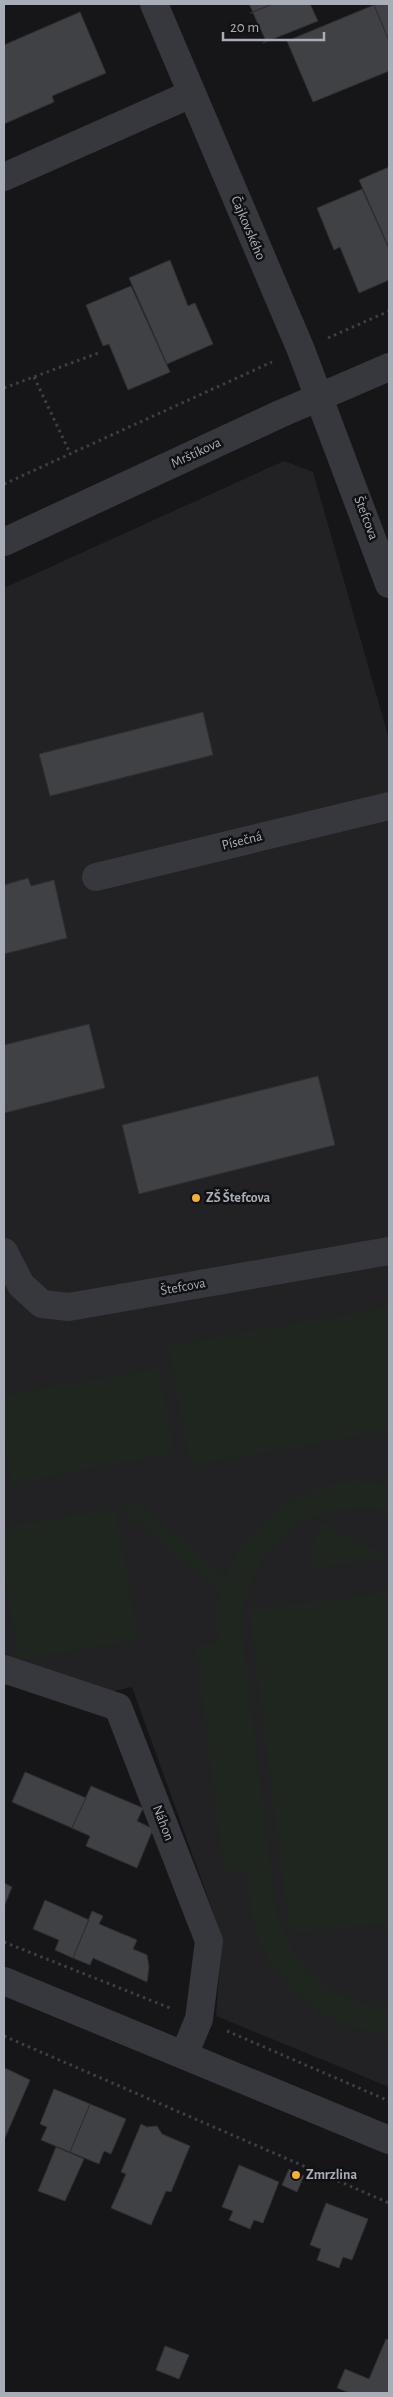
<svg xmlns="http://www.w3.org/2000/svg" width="393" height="2397" font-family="'Alegreya Sans',sans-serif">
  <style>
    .built { fill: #222225 }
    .green { fill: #1e261f }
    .building { fill: #404145; stroke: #303034 }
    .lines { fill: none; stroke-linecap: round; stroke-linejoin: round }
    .path { stroke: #3d3f44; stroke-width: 3; stroke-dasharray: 2.5 4; stroke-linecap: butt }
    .street { stroke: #37383d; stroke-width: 28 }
    .poi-dot { fill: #f2b134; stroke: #111113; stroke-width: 2 }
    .labels { text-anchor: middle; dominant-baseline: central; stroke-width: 5; stroke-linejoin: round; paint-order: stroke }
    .street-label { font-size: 14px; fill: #a8adb8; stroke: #111113 }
    .poi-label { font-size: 14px; font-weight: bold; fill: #a8adb8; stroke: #111113; text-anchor: start }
  </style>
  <rect width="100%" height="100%" fill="#161618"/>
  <path class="built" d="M 284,461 L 313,472 L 389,739 L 389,2087 L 216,2016 L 222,1937 L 132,1687 L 109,1692 L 4,1656 L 4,588 Z"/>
  <path class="green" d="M 388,1307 L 389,1430 L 191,1466 L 168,1346 Z
    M 159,1368 L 174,1453 L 12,1483 L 4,1438 L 4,1395 Z
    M 352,1481 L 389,1484 L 389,1510 C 307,1498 251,1543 241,1625 L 276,1910 C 292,1967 329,2003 389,2008 L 389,2033 C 336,2034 288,1997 264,1951 C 251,1927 250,1897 246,1870 L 224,1872 L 196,1646 L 218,1642 C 216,1625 215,1608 221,1592 L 118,1507 L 136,1503 L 226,1576 C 247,1523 296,1488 352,1481 Z
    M 116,1508 L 138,1640 L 19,1660 L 4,1571 L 4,1527 Z
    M 320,1522 L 383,1554 L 382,1559 L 313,1568 L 312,1552 Z
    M 389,1592 L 389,1922 L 290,1934 L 249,1610 Z"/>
  <path class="building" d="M 249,4 L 272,4 L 253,12 Z
    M 273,4 L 310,4 L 318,21 L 263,43 L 266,41 L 253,13 L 250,13 Z
    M 389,4 L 389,41 L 374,5 Z
    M 374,5 L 389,41 L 389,71 L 313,102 L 287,41 Z
    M 80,12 L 106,73 L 52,96 L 54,102 L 4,124 L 4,45 Z
    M 389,167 L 389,248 L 359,180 Z
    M 362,189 L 389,249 L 389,280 L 359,293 L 340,247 L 334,250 L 317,208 Z
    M 170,260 L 188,306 L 195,303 L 213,344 L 167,364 L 129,278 Z
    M 131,286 L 170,372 L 128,390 L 109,344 L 103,346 L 86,305 Z
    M 203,712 L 213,755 L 50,796 L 39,754 Z
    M 28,878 L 31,886 L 54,880 L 67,938 L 4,954 L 4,885 Z
    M 89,1024 L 105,1088 L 4,1113 L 4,1045 Z
    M 318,1076 L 335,1145 L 139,1194 L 122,1125 Z
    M 25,1772 L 86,1798 L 72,1828 L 12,1802 Z
    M 91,1786 L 143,1808 L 137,1821 L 153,1829 L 137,1868 L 86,1846 L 90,1836 L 72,1828 Z
    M 4,1883 L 12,1887 L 4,1907 Z
    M 45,1900 L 89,1920 L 73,1958 L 55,1950 L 59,1940 L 33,1929 Z
    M 92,1911 L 103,1916 L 99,1924 L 137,1940 L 133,1949 L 147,1955 L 149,1967 L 147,1982 L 93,1958 L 90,1965 L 73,1958 Z
    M 5,2068 L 30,2080 L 4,2140 L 4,2070 Z
    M 54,2089 L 90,2104 L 70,2152 L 41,2140 L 47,2127 L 40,2124 Z
    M 90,2104 L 126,2119 L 111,2154 L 104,2151 L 99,2164 L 70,2152 Z
    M 141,2124 L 147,2127 L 157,2126 L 162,2134 L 190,2146 L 171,2192 L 166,2191 L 151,2225 L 111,2208 L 126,2174 L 121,2172 Z
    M 56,2147 L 84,2159 L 65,2201 L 38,2191 Z
    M 239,2165 L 279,2182 L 263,2223 L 254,2220 L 250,2229 L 229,2220 L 233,2211 L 222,2207 Z
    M 289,2169 L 304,2176 L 297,2192 L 282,2185 Z
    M 326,2203 L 368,2219 L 352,2260 L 343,2257 L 339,2268 L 317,2260 L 321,2249 L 310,2245 Z
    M 386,2339 L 389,2340 L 389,2393 L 350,2393 L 337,2388 L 345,2369 L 369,2379 Z
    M 165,2346 L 189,2355 L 179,2379 L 156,2370 Z"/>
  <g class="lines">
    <path class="path" d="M 328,338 L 389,311
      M 34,377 L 70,453
      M 4,388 L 101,352
      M 4,484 L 272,362
      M 4,1942 L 170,2008
      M 227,2031 L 389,2101
      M 4,2036 L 389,2203"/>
    <path class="street" d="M 154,4 L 301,350 L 389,584
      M 4,177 L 191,94
      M 4,542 L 280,414 L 389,367
      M 96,877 L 389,806
      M 4,1252 L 21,1285 L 42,1304 L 69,1307 L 389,1251
      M 4,1669 L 118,1707 L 209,1941 L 199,2019 L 184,2055
      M 4,1981 L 389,2140"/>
  </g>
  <g class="poi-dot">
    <circle cx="196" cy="1198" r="5"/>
    <circle cx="296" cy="2175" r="5"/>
  </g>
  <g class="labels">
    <g class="street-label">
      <text transform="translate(248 228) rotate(67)">Čajkovského</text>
      <text transform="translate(196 453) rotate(-25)">Mrštíkova</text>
      <text transform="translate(366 518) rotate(69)">Štefcova</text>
      <text transform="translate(242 841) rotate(-14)">Písečná</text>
      <text transform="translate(183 1287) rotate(-10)">Štefcova</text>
      <text transform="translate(163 1823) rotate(69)">Náhon</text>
    </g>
    <g class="poi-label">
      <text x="206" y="1198">ZŠ Štefcova</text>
      <text x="306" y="2175">Zmrzlina</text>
    </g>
  </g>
  <rect width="393" height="2397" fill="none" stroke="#a8adb8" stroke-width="10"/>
  <path d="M223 32v8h101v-8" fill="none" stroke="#a8adb8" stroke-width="2.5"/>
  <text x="230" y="32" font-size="15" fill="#a8adb8" stroke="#111113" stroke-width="4" paint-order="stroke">20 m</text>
</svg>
